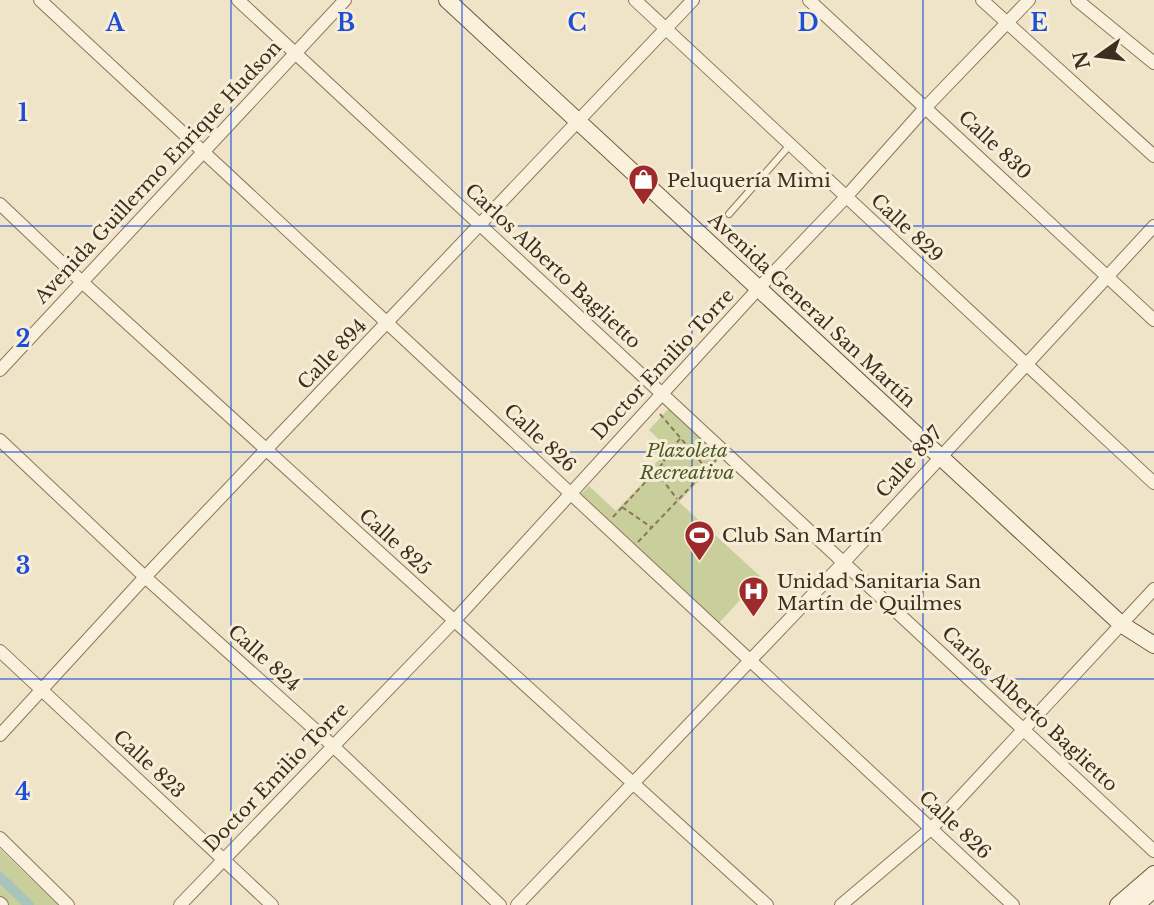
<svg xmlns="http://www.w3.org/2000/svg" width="1154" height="905" font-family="'Libre Baskerville',serif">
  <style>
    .green { fill: #c9cf9b }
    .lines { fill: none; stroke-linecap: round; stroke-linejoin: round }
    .canal { stroke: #a9c4bc; stroke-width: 10 }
    .lane-casing { stroke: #8d765c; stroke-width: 8 }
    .street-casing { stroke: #8d765c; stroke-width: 14 }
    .secondary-casing { stroke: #6f573f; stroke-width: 18 }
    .path { stroke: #8d765c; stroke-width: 2; stroke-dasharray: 5 3.5; stroke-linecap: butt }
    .lane { stroke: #faf1dc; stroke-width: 6 }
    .street { stroke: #faf1dc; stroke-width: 12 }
    .secondary { stroke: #faf1dc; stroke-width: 16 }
    .grid { fill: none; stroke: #1d4ed8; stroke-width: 2; stroke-opacity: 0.55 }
    .labels { text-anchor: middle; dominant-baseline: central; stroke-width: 6; stroke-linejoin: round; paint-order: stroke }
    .street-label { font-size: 19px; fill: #3d2e20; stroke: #f7eed8 }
    .poi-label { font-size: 19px; fill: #3d2e20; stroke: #f7eed8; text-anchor: start }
    .park-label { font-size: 19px; font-style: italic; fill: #4d5a26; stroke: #f7eed8 }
    .grid-label { font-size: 23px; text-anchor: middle; font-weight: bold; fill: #1d4ed8; stroke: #f7eed8; stroke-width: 6; stroke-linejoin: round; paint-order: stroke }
  </style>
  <rect width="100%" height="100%" fill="#f0e4c8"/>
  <path class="green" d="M 669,408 L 721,457 L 679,502 L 761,577 L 719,623 L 581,494 L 589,486 L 616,511 L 654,471 L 651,468 L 669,449 L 649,430 Z
    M 0,849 L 58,905 L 5,905 L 0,900 Z"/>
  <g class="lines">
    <path class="canal" d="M 0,877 L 29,905"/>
    <defs>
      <path id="lane" d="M 729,214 L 790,145"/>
      <path id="street" d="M 40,0 L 1013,905
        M 238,0 L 1154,851
        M 635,0 L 1154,483
        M 809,0 L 1154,320
        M 982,0 L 1154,156
        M 1077,0 L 1154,63
        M 0,204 L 82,282 L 767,905
        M 0,370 L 345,0
        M 0,440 L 145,577 L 332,745 L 500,905
        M 0,651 L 272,905
        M 0,735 L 145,577 L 693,0
        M 0,838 L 68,905
        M 0,903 L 2,905
        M 180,905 L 454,621 L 758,289 L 846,197 L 926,107 L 1029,0
        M 517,905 L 844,562 L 1154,226
        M 841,905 L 932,828 L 1154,589"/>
      <path id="secondary" d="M 447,0 L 1121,624 L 1154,645
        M 1118,905 L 1154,874
        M 1136,905 L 1154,889"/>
    </defs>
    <use href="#lane" class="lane-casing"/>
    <use href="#street" class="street-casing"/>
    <use href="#secondary" class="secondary-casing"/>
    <path class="path" d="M 660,414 L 706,468
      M 656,471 L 677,499
      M 622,507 L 651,527
      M 613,517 L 665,461 L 662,458 L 681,438
      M 638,542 L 716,460"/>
    <use href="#lane" class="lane"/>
    <use href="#street" class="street"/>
    <use href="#secondary" class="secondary"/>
  </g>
  <path class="grid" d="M 231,0 L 231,905M 462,0 L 462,905M 692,0 L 692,905M 923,0 L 923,905M 0,226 L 1154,226M 0,452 L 1154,452M 0,679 L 1154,679"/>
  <defs>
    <symbol id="shop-pin" viewBox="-11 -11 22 30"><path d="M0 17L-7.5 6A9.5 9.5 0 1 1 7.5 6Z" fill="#9e2a2b" stroke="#f7eed8"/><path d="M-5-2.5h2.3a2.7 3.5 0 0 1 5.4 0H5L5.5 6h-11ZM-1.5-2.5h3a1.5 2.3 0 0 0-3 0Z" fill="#fff"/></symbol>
    <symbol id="stadium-pin" viewBox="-11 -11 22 30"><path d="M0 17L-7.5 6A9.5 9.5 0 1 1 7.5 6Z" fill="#9e2a2b" stroke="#f7eed8"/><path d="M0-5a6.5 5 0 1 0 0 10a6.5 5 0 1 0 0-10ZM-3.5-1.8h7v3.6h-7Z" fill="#fff"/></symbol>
    <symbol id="hospital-pin" viewBox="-11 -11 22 30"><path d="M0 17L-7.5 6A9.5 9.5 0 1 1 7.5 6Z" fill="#9e2a2b" stroke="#f7eed8"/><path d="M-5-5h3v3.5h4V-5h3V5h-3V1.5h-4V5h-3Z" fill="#fff"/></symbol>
  </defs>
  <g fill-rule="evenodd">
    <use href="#shop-pin" x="626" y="162" width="35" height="47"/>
    <use href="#stadium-pin" x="682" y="518" width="35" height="47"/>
    <use href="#hospital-pin" x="736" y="574" width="35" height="47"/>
  </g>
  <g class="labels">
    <g class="street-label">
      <text transform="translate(995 145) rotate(43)">Calle 830</text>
      <text transform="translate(158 172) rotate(-47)">Avenida Guillermo Enrique Hudson</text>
      <text transform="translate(907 228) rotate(43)">Calle 829</text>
      <text transform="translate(553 266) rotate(43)">Carlos Alberto Baglietto</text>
      <text transform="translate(812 310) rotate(43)">Avenida General San Martín</text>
      <text transform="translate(332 354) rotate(-46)">Calle 894</text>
      <text transform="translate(663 364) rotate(-47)">Doctor Emilio Torre</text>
      <text transform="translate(540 438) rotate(43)">Calle 826</text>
      <text transform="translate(909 462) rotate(-48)">Calle 897</text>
      <text transform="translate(395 542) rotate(42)">Calle 825</text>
      <text transform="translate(264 658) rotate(42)">Calle 824</text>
      <text transform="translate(1030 709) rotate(43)">Carlos Alberto Baglietto</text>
      <text transform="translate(149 764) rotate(43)">Calle 823</text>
      <text transform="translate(276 777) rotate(-46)">Doctor Emilio Torre</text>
      <text transform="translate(955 825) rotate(43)">Calle 826</text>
    </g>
    <g class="poi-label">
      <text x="667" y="180">Peluquería Mimi</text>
      <text x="722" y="535">Club San Martín</text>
      <text x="777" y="581">Unidad Sanitaria San<tspan x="777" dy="22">Martín de Quilmes</tspan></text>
    </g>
    <g class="park-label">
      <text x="687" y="450">Plazoleta<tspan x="687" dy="22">Recreativa</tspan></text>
    </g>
  </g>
  <g class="grid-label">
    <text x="115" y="31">A</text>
    <text x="346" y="31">B</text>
    <text x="577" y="31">C</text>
    <text x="808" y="31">D</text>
    <text x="1039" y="31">E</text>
    <text x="23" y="121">1</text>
    <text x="23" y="347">2</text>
    <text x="23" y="574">3</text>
    <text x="23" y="800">4</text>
  </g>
  <g transform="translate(1098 56) rotate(256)" stroke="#f7eed8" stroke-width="5" paint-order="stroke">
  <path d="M0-5L12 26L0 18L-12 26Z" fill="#3d2e20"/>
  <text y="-10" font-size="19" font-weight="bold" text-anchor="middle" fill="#3d2e20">N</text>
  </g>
</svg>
